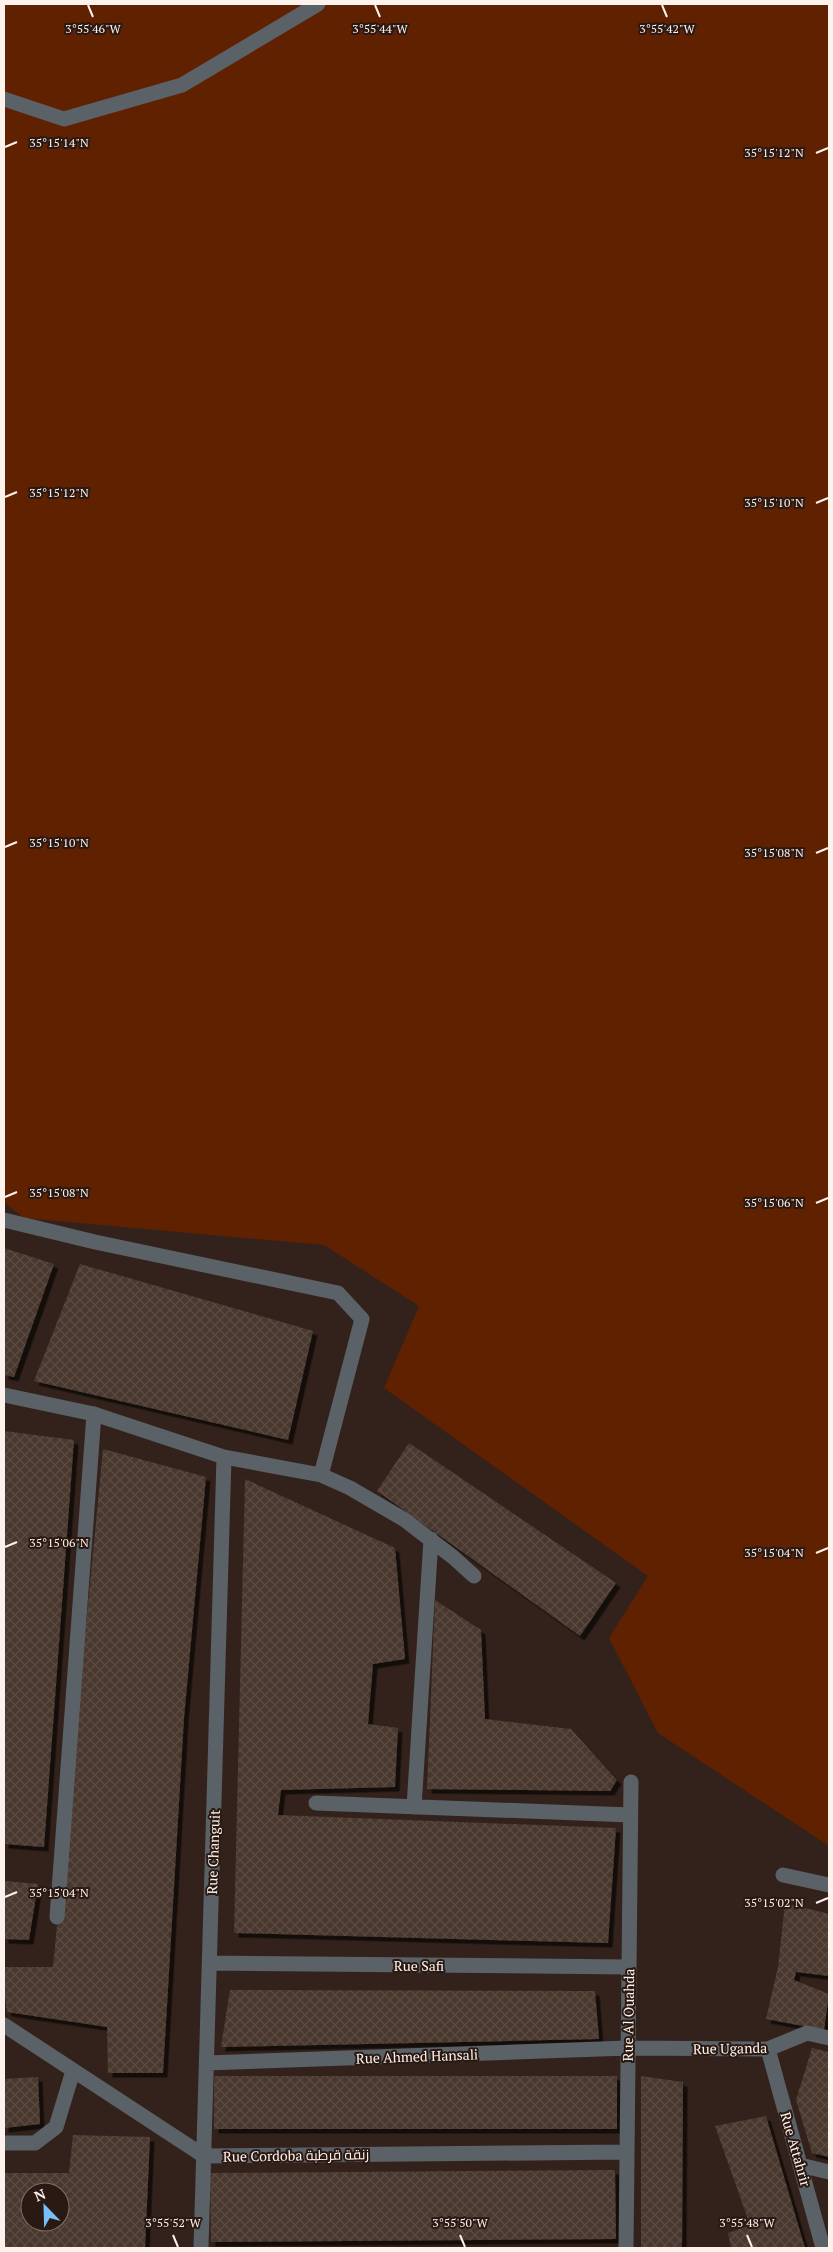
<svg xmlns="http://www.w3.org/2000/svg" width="833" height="2252" font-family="'PT Serif',Cairo,serif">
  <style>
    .green { fill: #602100 }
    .building { fill: url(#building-cross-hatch); fill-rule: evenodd; filter: url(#shadow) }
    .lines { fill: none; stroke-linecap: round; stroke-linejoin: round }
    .lane { stroke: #5a6167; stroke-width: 15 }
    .street { stroke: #5a6167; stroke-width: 15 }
    .ticks { fill: none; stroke: #fef2ed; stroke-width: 2 }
    .labels { text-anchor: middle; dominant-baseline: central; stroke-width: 4; stroke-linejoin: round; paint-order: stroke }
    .street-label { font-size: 14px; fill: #fef2ed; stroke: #291912 }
    .ticks-label { font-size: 12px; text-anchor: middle; fill: #fef2ed; stroke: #291912; stroke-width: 4; stroke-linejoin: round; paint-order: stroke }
  </style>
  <defs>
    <pattern id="building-cross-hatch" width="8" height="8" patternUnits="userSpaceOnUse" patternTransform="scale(1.25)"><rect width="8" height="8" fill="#49372f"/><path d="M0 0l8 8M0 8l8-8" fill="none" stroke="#5b4b43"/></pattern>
    <filter id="shadow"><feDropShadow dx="4.5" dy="4.5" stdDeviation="0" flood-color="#0009"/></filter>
  </defs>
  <rect width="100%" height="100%" fill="#33221b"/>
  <path class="green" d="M 4,4 L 829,4 L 829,1846 L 658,1733 L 609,1638 L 648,1576 L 384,1388 L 419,1306 L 324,1245 L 24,1218 L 4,1202 Z"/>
  <path class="building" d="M 4,1248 L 54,1264 L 14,1377 L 4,1375 Z
    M 80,1264 L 313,1331 L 288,1440 L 34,1381 Z
    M 4,1431 L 74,1440 L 44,1847 L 4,1844 Z
    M 409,1443 L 616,1583 L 580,1636 L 377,1491 Z
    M 103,1449 L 206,1477 L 184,1718 L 163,2073 L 108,2073 L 107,2027 L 7,2012 L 4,1990 L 4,1967 L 53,1967 Z
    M 245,1479 L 395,1548 L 405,1659 L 373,1664 L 368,1724 L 398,1728 L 395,1787 L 281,1790 L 278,1815 L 616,1828 L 608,1943 L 234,1933 Z
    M 435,1600 L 481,1630 L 485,1719 L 571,1729 L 617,1780 L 610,1791 L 427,1789 Z
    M 4,1881 L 38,1884 L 29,1940 L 4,1939 Z
    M 785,1903 L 829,1914 L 829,1976 L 796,1972 L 794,1980 L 829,1994 L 824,2030 L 766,2019 L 778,1967 Z
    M 230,1990 L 595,1991 L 599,2039 L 221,2047 Z
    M 812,2048 L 829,2052 L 829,2157 L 812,2153 L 796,2100 Z
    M 214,2076 L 617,2076 L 617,2129 L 214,2129 Z
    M 641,2076 L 683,2082 L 682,2248 L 641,2248 Z
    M 38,2077 L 40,2124 L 4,2128 L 4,2079 Z
    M 766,2116 L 805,2248 L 731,2248 L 728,2233 L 750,2225 L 715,2126 Z
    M 73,2135 L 150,2137 L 145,2248 L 4,2248 L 4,2173 L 69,2173 ZM 30,2192 L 60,2192 L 60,2222 L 30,2222 Z
    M 615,2170 L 616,2239 L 211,2242 L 210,2173 Z"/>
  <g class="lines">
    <path class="lane" d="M 57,1917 L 94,1414"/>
    <path class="street" d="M 4,99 L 64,119 L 182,85 L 318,4
      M 4,1220 L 95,1242 L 338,1293 L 362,1319 L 321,1475
      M 4,1395 L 94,1414 L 224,1457 L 321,1475 L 350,1488 L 405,1520 L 453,1557 L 474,1576
      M 316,1803 L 630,1815
      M 414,1807 L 431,1539
      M 783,1875 L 829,1885
      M 210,1963 L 629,1967
      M 4,2025 L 204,2156 L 627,2152
      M 768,2049 L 823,2248
      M 207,2063 L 628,2048 L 768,2049 L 807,2033 L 829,2038
      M 4,2143 L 35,2143 L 56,2127 L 73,2071
      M 800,2165 L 829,2172
      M 201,2248 L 224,1457
      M 626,2248 L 631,1782"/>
  </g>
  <path class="ticks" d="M 88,5 L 93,17M 375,5 L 380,17M 662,5 L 667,17M 5,147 L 17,142M 816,153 L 828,148M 5,497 L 17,492M 816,503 L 828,498M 5,847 L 17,842M 816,853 L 828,848M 5,1197 L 17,1192M 816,1203 L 828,1198M 5,1547 L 17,1542M 816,1553 L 828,1548M 5,1897 L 17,1892M 816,1903 L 828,1898M 173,2235 L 178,2247M 460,2235 L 465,2247M 747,2235 L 752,2247"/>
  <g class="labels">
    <g class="street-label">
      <text transform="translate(213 1852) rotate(-88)">Rue Changuit</text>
      <text x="419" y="1965">Rue Safi</text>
      <text transform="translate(628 2015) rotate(-89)">Rue Al Ouahda</text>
      <text transform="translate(730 2048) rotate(-1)">Rue Uganda</text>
      <text transform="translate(417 2056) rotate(-2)">Rue Ahmed Hansali</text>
      <text transform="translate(796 2149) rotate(74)">Rue Attahrir</text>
      <text transform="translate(296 2155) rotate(-1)">Rue Cordoba زنقة قرطبة</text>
    </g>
  </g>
  <g class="ticks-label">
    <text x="93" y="33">3°55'46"W</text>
    <text x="380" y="33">3°55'44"W</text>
    <text x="667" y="33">3°55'42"W</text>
    <text x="59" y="147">35°15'14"N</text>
    <text x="774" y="157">35°15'12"N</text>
    <text x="59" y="497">35°15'12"N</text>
    <text x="774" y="507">35°15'10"N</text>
    <text x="59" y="847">35°15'10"N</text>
    <text x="774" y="857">35°15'08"N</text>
    <text x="59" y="1197">35°15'08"N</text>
    <text x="774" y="1207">35°15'06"N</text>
    <text x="59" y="1547">35°15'06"N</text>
    <text x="774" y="1557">35°15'04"N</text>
    <text x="59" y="1897">35°15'04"N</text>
    <text x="774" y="1907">35°15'02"N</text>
    <text x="173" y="2227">3°55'52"W</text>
    <text x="460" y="2227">3°55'50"W</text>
    <text x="747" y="2227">3°55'48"W</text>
  </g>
  <rect width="833" height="2252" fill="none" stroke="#fef2ed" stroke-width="10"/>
  <g transform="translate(45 2207) rotate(337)"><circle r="24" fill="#291912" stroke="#7e706a"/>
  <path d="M0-4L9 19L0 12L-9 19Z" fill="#78bff7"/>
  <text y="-8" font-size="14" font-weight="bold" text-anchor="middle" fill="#fef2ed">N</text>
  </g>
</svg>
